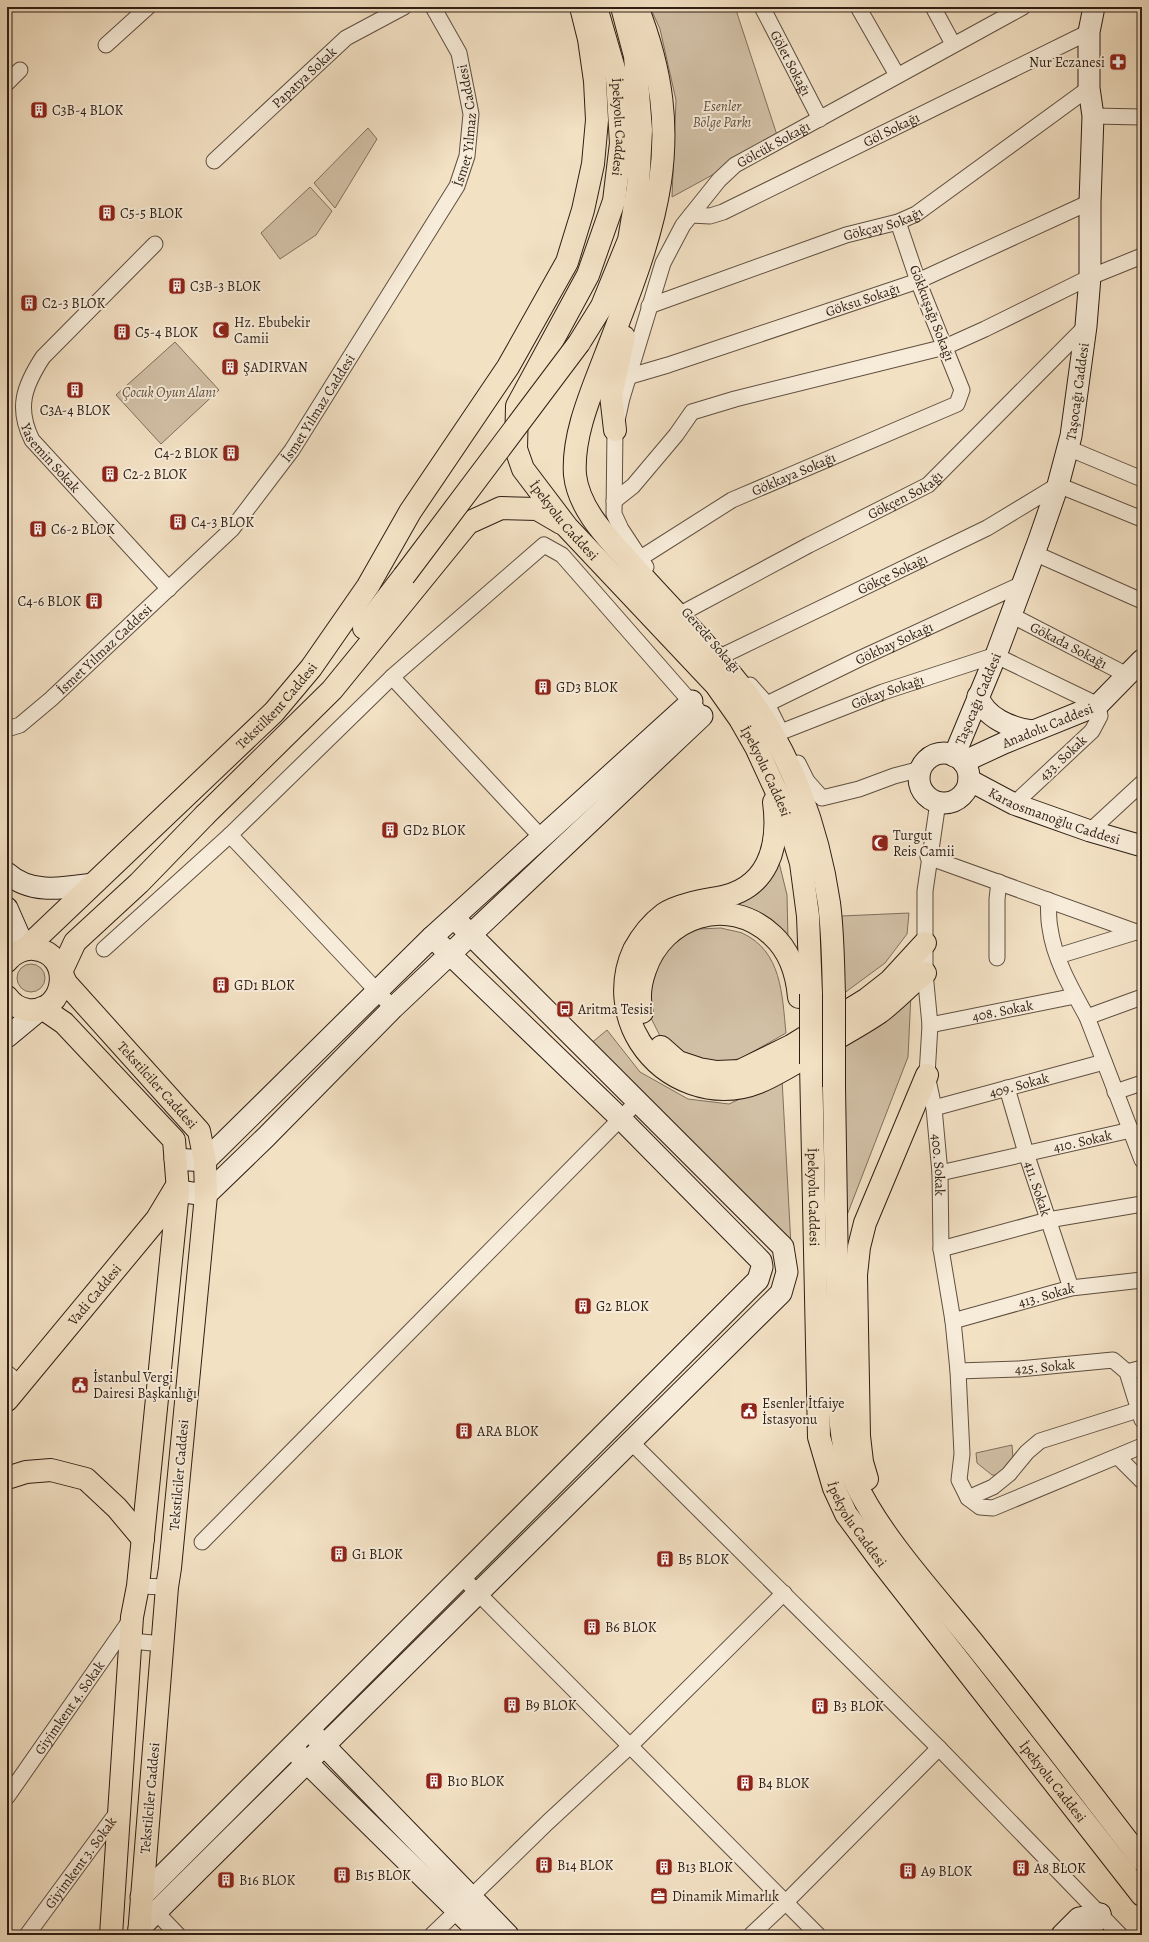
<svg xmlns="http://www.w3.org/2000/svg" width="1149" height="1942" font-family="Alegreya,serif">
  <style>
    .green { fill: #d2c0a6; stroke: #806f5d }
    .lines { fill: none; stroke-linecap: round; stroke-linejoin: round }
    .street-casing { stroke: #5f4f40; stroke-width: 17 }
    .secondary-casing { stroke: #2e1e14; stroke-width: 23 }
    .primary-casing { stroke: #2e1e14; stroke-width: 24 }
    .highway-casing { stroke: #2e1e14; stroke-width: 24 }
    .street { stroke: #f7ecd9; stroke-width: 15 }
    .secondary { stroke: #f7ecd9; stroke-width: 21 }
    .primary { stroke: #f3e1c4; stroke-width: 22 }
    .highway { stroke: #f3e1c4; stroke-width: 22 }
    .highway-bridge-casing { stroke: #2e1e14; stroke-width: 24; stroke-linecap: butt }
    .highway-bridge { stroke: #f3e1c4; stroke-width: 22 }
    .labels { text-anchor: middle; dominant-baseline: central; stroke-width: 4; stroke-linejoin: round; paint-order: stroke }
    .poi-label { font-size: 14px; fill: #2e1e14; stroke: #f7ecd9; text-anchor: start }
    .street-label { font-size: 14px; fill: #2e1e14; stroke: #f7ecd9 }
    .park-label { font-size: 14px; font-style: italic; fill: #5f4f40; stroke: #f7ecd9 }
  </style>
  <rect width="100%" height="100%" fill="#f3e1c4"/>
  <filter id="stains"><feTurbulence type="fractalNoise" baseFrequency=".005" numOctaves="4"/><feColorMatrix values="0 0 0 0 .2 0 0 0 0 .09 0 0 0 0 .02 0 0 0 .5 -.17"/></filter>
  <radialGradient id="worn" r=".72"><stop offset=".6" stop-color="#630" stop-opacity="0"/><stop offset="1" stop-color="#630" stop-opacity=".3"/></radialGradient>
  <path class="green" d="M 650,7 L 735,7 L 777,135 L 716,173 L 672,197 L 676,100 L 660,29 Z
    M 368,128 L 377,139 L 335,208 L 314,183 Z
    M 310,187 L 332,211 L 316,235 L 280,259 L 261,233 Z
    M 175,342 L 219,390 L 161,444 L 116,395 Z
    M 777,854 L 787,895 L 788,940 L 768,918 L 737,904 Z
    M 909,913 L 907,934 L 885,963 L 843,994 L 841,916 Z
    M 721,928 C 728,930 736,931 742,933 C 782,951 782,995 786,1033 L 742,1058 L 720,1063 L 697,1061 L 676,1052 L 660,1036 L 650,1016 L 651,971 L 678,937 L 699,929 Z
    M17 978a14 14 0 1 1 28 0a14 14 0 1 1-28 0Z
    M 911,993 L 908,1057 L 844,1223 L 844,1045 Z
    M 607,1030 L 640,1072 L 688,1099 L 729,1104 L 782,1079 L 791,1246 L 589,1045 Z
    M 1012,1445 L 1013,1459 L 1003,1475 L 992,1475 L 977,1463 L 976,1453 Z"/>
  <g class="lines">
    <defs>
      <g id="street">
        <path id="s1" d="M 762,7 L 820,119"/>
        <path d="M 858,7 L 897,75"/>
        <path d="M 933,7 L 953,44"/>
        <path d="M 106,45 L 148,7"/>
        <path d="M 7,83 L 20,70"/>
        <path d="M 1093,116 L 1142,117"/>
        <path id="s2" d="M 214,161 L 346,38 L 404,7"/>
        <path id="s3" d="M 691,215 L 710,216 L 723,212 L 1089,32"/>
        <path id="s4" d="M 155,244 L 43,357 C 24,386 16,408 32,440 L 169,589"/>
        <path id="s5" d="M 649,306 L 846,235 L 898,222 L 916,214 L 1089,88"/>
        <path id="s6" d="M 627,377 L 668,365 L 918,281 L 1090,202"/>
        <path d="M 1068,448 L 1142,479"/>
        <path d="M 614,501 L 633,486 L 676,435 L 692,412 L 735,399 L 945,347 L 985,329 L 1090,277 L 1142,256"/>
        <path d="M 1034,553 L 1142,601"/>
        <path id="s7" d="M 639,559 L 732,500 L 957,404 L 962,390 L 918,281 L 898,222"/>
        <path id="s8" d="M 646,567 L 621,529 L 614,514 L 615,430 L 622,398 L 663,263 L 683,225 L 719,180 L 735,165 L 1023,7"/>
        <path id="s9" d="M 686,611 L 809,545 L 928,485 L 1086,326"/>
        <path id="s10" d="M 1011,615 L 1127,675"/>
        <path id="s11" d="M 724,655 L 987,528 L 1058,485 L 1142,519"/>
        <path d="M 1005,660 L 1098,705 L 1100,716 L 1092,731 L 1014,804"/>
        <path d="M 392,677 L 541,837"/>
        <path d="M 750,685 L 767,704 L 778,726"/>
        <path id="s12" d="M 767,704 L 859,659 L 1022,584"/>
        <path id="s13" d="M 7,729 L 20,725 L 51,699 L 232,529 L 292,450 L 457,186 L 467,156 L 471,114 L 459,53 L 433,7"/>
        <path id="s14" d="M 781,732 L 883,692 L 996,655"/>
        <path d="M 798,763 L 807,781 L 822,798 L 859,789 L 894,776 L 921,769"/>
        <path id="s15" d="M 938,802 L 925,891 L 925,973 L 930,1025 L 927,1075 L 934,1108 L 940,1173 L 941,1249 L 953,1321 L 958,1371 L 962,1454 L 959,1480 L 968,1498 L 980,1507 L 993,1508 L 1142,1446"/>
        <path d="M 1090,831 L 1142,783"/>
        <path d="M 230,835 L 393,1008"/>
        <path d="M 928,857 L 1142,934"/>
        <path d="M 1048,900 C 1049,909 1048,919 1050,928 C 1054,959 1072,990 1087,1017 L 1142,1160"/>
        <path d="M 104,949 L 230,835 L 392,677 L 544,545 L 562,555 L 697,709"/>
        <path d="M 1058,956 L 1136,932"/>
        <path d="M 997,958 L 997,899 L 999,882"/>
        <path d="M 1087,1017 L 1142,997"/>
        <path id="s16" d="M 930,1025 L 1075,996"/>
        <path id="s17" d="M 1007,1088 L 1026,1153 L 1071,1288"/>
        <path d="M 1115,1092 L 1142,1083"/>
        <path id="s18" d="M 934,1108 L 1104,1062"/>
        <path id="s19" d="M 940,1173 L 1131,1130"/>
        <path d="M 941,1249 L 1048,1220 L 1142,1204"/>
        <path id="s20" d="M 953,1321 L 1071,1288 L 1142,1280"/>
        <path id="s21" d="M 958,1371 L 1019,1369 L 1113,1360 L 1127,1372 L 1142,1420"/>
        <path d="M 1127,1372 L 1142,1368"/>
        <path d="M 7,1373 L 20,1384"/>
        <path d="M 630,1441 L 939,1748 L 1120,1935"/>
        <path d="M 1118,1457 L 1142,1481"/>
        <path d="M 968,1498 L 993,1487 L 1009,1474 L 1027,1452 L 1040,1441 L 1138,1410"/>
        <path d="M 202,1542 L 638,1101"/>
        <path d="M 462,1577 L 818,1935"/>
        <path d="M 138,1586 L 167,1587"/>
        <path d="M 131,1641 L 163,1644"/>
        <path id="s22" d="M 7,1797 L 131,1619"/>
        <path d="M 471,1897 L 548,1822 L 629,1747 L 784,1593"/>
        <path d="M 156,1912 L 178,1935"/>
        <path id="s23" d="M 27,1935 L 119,1810"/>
        <path d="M 432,1935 L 458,1910"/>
        <path d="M 751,1935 L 786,1902 L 939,1748"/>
      </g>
      <g id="secondary">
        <path d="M 978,696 C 985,718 1011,728 1032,731"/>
        <circle cx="944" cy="778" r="25"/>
        <path id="s24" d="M 954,756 L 996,655 L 1039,540 L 1058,485 L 1071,436 L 1086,326 L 1090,277 L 1090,202 L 1093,116 L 1089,88 L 1089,32 L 1094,7"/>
        <path id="s25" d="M 963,762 L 1004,743 L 1098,705 L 1142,660"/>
        <path id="s26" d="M 969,780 L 1014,804 L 1090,831 L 1142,846"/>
        <path d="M 7,873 C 31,895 64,888 93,884"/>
        <path d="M 7,908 L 25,949"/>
        <path d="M 7,1037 L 42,1008"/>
        <path d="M 175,1159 L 205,1161 L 432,937 L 692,701"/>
        <path d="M 178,1191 L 206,1195 L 266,1137 L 393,1008 L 702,716"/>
        <path d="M 315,1736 L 508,1935"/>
        <path d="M 297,1753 L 482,1935"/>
        <path d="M 141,1897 L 758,1280 L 762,1267 L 761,1261 L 621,1119 L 432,937"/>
        <path d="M 139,1929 L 781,1293 L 787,1272 L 783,1247 L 454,918"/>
        <path d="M 1062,1935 L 1079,1918 L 1100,1914"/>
        <path d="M 1087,1935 L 1100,1914"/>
      </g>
      <g id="primary">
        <path id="s27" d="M 25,949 L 274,712 L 311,668 L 368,586 L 410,512 L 508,367 L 567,262 L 583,210 L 593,164 L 597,120 L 595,81 L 589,39 L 581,7"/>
        <path d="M 7,961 C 13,953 24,948 34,949 C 74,953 67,1014 28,1010 C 20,1009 12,1004 7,997"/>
        <path id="s28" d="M 61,972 L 66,983 L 199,1131 L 205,1161 L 206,1195 L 170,1568 L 167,1587 L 139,1935"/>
        <path d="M 61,972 L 75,942 L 139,883 L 205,815"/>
        <path d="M 42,1008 L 64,1023 L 174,1140 L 178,1191 L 138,1586 L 132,1617 L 111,1935"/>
        <path id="s29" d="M 7,1400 L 157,1219 L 175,1189"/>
        <path d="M 7,1478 L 26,1472 L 51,1470 L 86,1479 L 117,1508 L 143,1539"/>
      </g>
      <g id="highway">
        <path id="s30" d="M 596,7 L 617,79 L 621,143 L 614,201 L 588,275 L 517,406 L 516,449 L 523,469 L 567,527 L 716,685 L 740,719 L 756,747 L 785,810 L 801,863 L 808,916 L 811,994"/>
        <path d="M 637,7 C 690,141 655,228 606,354 C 592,391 572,435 575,475 C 579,511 610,540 633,566 C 670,608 711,647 745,692 C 791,753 818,828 829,903 C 833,933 833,964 834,995"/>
        <path d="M 579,343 L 602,306 L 629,240 L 638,187 L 641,130 L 635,56 L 622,7"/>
        <path d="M 615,430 L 611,395 L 624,337"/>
        <path d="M 364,628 L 404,576"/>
        <path d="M 774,802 C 780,847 768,890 717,898 C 701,901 677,905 664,914 C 652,923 641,937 634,950 C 620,980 623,1015 640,1042 C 665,1081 714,1100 759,1082 C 780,1073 800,1060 820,1048 C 840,1036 861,1025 880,1012 C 896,1000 909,985 925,973"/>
        <path d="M 205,815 L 332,690 L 468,523 L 501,508 L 537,509 L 561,523"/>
        <path d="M 642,1012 C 638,998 640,984 645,970 C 663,916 728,894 772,935 C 790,951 797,974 799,997"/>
        <path d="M 661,1047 L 678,1062 L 699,1069 L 717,1072 L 740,1071 L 791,1046 L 867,999 L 890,981 L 925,943"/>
        <path id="s31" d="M 811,1064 L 819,1437 L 834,1488 L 846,1514 L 880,1560 L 1142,1895"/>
        <path d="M 834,1087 L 839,1397 C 840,1425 843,1456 855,1482 C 882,1539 935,1595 975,1645 C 1032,1716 1087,1788 1142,1860"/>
        <path d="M 867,1479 L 862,1462 L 859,1436 L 856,1275 L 859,1247 L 865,1223 L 927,1075"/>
      </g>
    </defs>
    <use href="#street" class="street-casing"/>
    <use href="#secondary" class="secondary-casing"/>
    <use href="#primary" class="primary-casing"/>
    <use href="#highway" class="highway-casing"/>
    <use href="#street" class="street"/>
    <use href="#secondary" class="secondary"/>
    <use href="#primary" class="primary"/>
    <use href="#highway" class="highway"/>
    <defs>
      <path id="highway-bridge" d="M 404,576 L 579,343
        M 834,995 L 834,1087
        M 811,1064 L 811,994"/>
    </defs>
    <use href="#highway-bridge" class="highway-bridge-casing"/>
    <use href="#highway-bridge" class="highway-bridge"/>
  </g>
  <defs>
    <symbol id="pharmacy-square" viewBox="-11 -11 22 22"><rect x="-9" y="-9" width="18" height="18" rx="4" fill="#8f2418" stroke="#f7ecd9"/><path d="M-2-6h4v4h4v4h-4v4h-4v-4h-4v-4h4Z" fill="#fff"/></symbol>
    <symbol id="building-square" viewBox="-11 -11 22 22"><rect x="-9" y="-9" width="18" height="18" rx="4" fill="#8f2418" stroke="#f7ecd9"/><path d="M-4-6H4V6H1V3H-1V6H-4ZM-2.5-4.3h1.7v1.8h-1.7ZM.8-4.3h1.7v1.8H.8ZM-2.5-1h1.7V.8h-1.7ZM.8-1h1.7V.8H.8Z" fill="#fff"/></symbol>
    <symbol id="mosque-square" viewBox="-11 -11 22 22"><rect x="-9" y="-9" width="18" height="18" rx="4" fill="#8f2418" stroke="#f7ecd9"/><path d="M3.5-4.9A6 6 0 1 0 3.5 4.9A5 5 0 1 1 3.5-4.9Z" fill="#fff"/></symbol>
    <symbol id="bus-square" viewBox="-11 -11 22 22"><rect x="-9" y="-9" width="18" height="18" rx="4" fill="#8f2418" stroke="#f7ecd9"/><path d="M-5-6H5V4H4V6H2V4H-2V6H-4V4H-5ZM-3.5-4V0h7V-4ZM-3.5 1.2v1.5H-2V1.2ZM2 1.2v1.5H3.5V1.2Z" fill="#fff"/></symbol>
    <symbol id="civic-square" viewBox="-11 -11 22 22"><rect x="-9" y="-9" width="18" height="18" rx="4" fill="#8f2418" stroke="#f7ecd9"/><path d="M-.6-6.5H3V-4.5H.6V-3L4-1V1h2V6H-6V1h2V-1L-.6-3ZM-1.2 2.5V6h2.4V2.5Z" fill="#fff"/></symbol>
    <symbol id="office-square" viewBox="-11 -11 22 22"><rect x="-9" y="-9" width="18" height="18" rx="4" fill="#8f2418" stroke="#f7ecd9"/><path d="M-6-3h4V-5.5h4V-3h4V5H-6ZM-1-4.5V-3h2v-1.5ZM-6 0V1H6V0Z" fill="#fff"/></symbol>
  </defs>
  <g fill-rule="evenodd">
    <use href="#pharmacy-square" x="1108" y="52" width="20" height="20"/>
    <use href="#building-square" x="29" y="100" width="20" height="20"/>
    <use href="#building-square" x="97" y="203" width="20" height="20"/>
    <use href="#building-square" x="167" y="276" width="20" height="20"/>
    <use href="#building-square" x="19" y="293" width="20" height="20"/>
    <use href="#mosque-square" x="211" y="320" width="20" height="20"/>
    <use href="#building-square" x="112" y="322" width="20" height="20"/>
    <use href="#building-square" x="220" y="357" width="20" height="20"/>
    <use href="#building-square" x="65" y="380" width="20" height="20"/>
    <use href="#building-square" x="221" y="443" width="20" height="20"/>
    <use href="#building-square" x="100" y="464" width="20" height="20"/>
    <use href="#building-square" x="168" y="512" width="20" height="20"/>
    <use href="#building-square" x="28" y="519" width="20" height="20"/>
    <use href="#building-square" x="84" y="591" width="20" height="20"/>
    <use href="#building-square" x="533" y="677" width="20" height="20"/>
    <use href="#building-square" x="380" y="820" width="20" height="20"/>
    <use href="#mosque-square" x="870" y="833" width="20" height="20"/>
    <use href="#building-square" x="211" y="975" width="20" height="20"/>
    <use href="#bus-square" x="555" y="999" width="20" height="20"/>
    <use href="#building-square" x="573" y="1296" width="20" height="20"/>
    <use href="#civic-square" x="70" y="1375" width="20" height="20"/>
    <use href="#civic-square" x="739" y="1401" width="20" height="20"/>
    <use href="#building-square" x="454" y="1421" width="20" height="20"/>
    <use href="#building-square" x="329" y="1544" width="20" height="20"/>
    <use href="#building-square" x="655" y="1549" width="20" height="20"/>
    <use href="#building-square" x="582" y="1617" width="20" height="20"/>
    <use href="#building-square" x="502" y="1695" width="20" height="20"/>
    <use href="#building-square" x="810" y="1696" width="20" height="20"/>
    <use href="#building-square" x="424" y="1771" width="20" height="20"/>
    <use href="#building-square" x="735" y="1773" width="20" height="20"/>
    <use href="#building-square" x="534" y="1855" width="20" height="20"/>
    <use href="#building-square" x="654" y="1857" width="20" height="20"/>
    <use href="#building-square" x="1011" y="1858" width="20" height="20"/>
    <use href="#building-square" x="898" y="1861" width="20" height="20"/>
    <use href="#building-square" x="332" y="1865" width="20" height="20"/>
    <use href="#building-square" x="216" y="1870" width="20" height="20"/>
    <use href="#office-square" x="649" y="1886" width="20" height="20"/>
  </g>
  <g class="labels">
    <g class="poi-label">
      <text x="1105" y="62" text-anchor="end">Nur Eczanesi</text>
      <text x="52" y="110">C3B-4 BLOK</text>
      <text x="120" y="213">C5-5 BLOK</text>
      <text x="190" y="286">C3B-3 BLOK</text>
      <text x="42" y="303">C2-3 BLOK</text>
      <text x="234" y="322">Hz. Ebubekir<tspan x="234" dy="16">Camii</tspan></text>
      <text x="135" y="332">C5-4 BLOK</text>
      <text x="243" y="367">ŞADIRVAN</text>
      <text x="75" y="410" text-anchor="middle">C3A-4 BLOK</text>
      <text x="218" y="453" text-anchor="end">C4-2 BLOK</text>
      <text x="123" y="474">C2-2 BLOK</text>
      <text x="191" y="522">C4-3 BLOK</text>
      <text x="51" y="529">C6-2 BLOK</text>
      <text x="81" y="601" text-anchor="end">C4-6 BLOK</text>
      <text x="556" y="687">GD3 BLOK</text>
      <text x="403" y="830">GD2 BLOK</text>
      <text x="893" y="835">Turgut<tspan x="893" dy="16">Reis Camii</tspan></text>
      <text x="234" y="985">GD1 BLOK</text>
      <text x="578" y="1009">Aritma Tesisi</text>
      <text x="596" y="1306">G2 BLOK</text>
      <text x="93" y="1377">İstanbul Vergi<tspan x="93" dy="16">Dairesi Başkanlığı</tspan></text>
      <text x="762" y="1403">Esenler İtfaiye<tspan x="762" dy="16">İstasyonu</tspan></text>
      <text x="477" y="1431">ARA BLOK</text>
      <text x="352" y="1554">G1 BLOK</text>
      <text x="678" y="1559">B5 BLOK</text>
      <text x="605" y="1627">B6 BLOK</text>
      <text x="525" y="1705">B9 BLOK</text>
      <text x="833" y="1706">B3 BLOK</text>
      <text x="447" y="1781">B10 BLOK</text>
      <text x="758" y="1783">B4 BLOK</text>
      <text x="557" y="1865">B14 BLOK</text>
      <text x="677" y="1867">B13 BLOK</text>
      <text x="1034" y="1868">A8 BLOK</text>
      <text x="921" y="1871">A9 BLOK</text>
      <text x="355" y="1875">B15 BLOK</text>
      <text x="239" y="1880">B16 BLOK</text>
      <text x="672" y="1896">Dinamik Mimarlık</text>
    </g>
    <g class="street-label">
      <text stroke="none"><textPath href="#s1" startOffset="63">Gölet Sokağı</textPath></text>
      <text stroke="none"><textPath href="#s2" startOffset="123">Papatya Sokak</textPath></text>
      <text stroke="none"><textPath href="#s13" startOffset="775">İsmet Yılmaz Caddesi</textPath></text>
      <text stroke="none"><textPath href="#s30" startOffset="123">İpekyolu Caddesi</textPath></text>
      <text stroke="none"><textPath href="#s3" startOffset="220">Göl Sokağı</textPath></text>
      <text stroke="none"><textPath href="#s8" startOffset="486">Gölcük Sokağı</textPath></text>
      <text stroke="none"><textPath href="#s5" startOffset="248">Gökçay Sokağı</textPath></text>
      <text stroke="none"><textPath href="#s6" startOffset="248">Göksu Sokağı</textPath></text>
      <text transform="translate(932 313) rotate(69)">Gökkuşağı Sokağı</text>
      <text stroke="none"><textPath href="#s24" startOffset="386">Taşocağı Caddesi</textPath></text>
      <text stroke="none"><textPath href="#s13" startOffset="451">İsmet Yılmaz Caddesi</textPath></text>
      <text stroke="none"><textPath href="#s4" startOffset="273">Yasemin Sokak</textPath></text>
      <text stroke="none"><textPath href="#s7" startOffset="177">Gökkaya Sokağı</textPath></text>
      <text stroke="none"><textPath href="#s9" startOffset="248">Gökçen Sokağı</textPath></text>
      <text stroke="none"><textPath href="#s30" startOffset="555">İpekyolu Caddesi</textPath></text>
      <text stroke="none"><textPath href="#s11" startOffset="187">Gökçe Sokağı</textPath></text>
      <text transform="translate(711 640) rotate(49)">Gerede Sokağı</text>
      <text stroke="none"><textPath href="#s12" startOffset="141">Gökbay Sokağı</textPath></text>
      <text stroke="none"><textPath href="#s10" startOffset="65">Gökada Sokağı</textPath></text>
      <text stroke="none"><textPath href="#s13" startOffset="127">İsmet Yılmaz Caddesi</textPath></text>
      <text stroke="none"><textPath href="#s14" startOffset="114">Gökay Sokağı</textPath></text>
      <text stroke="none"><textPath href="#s24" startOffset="62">Taşocağı Caddesi</textPath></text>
      <text stroke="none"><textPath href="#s27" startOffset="350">Tekstilkent Caddesi</textPath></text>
      <text stroke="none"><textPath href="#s25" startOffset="92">Anadolu Caddesi</textPath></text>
      <text transform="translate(1063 758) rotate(-43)">433. Sokak</text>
      <text stroke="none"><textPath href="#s30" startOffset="879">İpekyolu Caddesi</textPath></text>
      <text stroke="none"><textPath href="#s26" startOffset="93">Karaosmanoğlu Caddesi</textPath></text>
      <text stroke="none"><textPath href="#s16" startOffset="74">408. Sokak</textPath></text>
      <text stroke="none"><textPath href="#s28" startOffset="149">Tekstilciler Caddesi</textPath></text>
      <text stroke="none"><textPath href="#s18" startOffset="88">409. Sokak</textPath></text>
      <text stroke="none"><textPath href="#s19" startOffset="146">410. Sokak</textPath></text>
      <text stroke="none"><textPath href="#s15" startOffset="365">400. Sokak</textPath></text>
      <text stroke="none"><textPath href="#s17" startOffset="105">411. Sokak</textPath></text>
      <text stroke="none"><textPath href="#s31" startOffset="133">İpekyolu Caddesi</textPath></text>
      <text stroke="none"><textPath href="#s29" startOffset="137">Vadi Caddesi</textPath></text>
      <text stroke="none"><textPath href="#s20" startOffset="97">413. Sokak</textPath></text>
      <text stroke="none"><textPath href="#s21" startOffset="87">425. Sokak</textPath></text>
      <text transform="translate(179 1475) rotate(-85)">Tekstilciler Caddesi</text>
      <text stroke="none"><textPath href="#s31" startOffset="469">İpekyolu Caddesi</textPath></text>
      <text stroke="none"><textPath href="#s22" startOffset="109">Giyimkent 4. Sokak</textPath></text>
      <text stroke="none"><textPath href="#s31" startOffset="793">İpekyolu Caddesi</textPath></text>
      <text transform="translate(150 1798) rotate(-85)">Tekstilciler Caddesi</text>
      <text stroke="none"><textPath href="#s23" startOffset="90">Giyimkent 3. Sokak</textPath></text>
    </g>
    <g class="park-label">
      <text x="722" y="106">Esenler<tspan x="722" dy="16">Bölge Parkı</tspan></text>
      <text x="169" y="392">Çocuk Oyun Alanı</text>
    </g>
  </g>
  <rect width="1149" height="1942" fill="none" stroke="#f3e1c4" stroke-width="24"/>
  <rect x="8" y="8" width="1133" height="1926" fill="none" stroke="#2e1e14" stroke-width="2"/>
  <rect x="12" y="12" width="1125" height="1918" fill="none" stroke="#2e1e14"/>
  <rect width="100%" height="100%" filter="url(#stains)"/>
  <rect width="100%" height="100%" fill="url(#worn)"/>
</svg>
